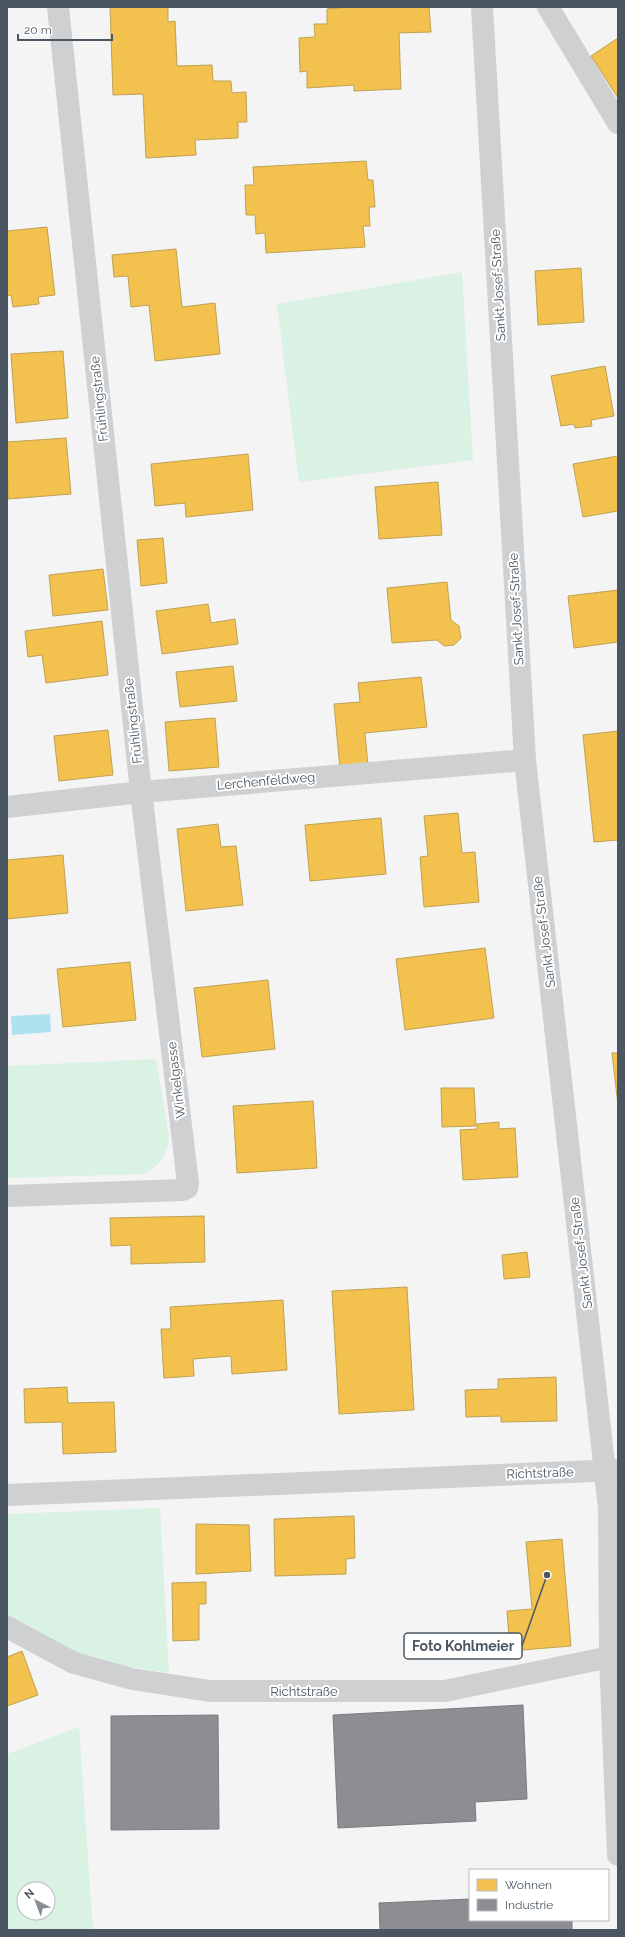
<svg xmlns="http://www.w3.org/2000/svg" width="625" height="1937" font-family="Raleway,sans-serif">
  <style>
    .green { fill: #d9f2e3; fill-rule: evenodd }
    .water { fill: #aee2f0 }
    .homes { fill: #f2c14e; stroke: #c0a154 }
    .industry { fill: #8d8d92; stroke: #797c83 }
    .lines { fill: none; stroke-linecap: round; stroke-linejoin: round }
    .minor { stroke: #ced0d2; stroke-width: 22 }
    .labels { text-anchor: middle; dominant-baseline: central; stroke-width: 4; stroke-linejoin: round; paint-order: stroke }
    .street-label { font-size: 13px; fill: #4a5661; stroke: #fff }
    .leader { fill: none; stroke: #4a5661; stroke-width: 1.5 }
    .callout-dot { fill: #4a5661; stroke: #fff; stroke-width: 1.5 }
    .callout { fill: #fff; stroke: #4a5661; stroke-width: 1.5 }
    .callout-label { font-size: 14px; text-anchor: middle; font-weight: bold; fill: #4a5661 }
  </style>
  <rect width="100%" height="100%" fill="#f4f4f4"/>
  <path class="green" d="M 462,272 L 473,460 L 299,482 L 277,304 Z
    M 156,1059 L 169,1137 C 167,1155 160,1165 145,1174 L 7,1178 L 7,1066 Z
    M 160,1508 L 169,1673 L 124,1666 L 73,1652 L 7,1620 L 7,1514 Z
    M 79,1727 L 93,1930 L 7,1930 L 7,1754 ZM 24,1889 L 48,1889 L 48,1913 L 24,1913 Z"/>
  <path class="water" d="M 50,1014 L 51,1032 L 12,1035 L 11,1016 Z"/>
  <path class="homes" d="M 110,7 L 168,7 L 168,22 L 175,21 L 177,66 L 212,65 L 213,81 L 231,81 L 232,93 L 246,92 L 247,122 L 238,122 L 238,138 L 195,140 L 196,155 L 146,158 L 143,94 L 113,95 Z
    M 349,7 L 429,7 L 431,32 L 399,33 L 401,89 L 354,91 L 354,85 L 307,88 L 307,71 L 300,72 L 299,38 L 315,37 L 314,24 L 327,24 L 327,9 Z
    M 618,38 L 618,98 L 591,56 Z
    M 366,161 L 368,180 L 373,180 L 375,207 L 369,207 L 370,226 L 363,226 L 365,247 L 266,253 L 265,233 L 256,234 L 255,215 L 246,215 L 245,185 L 254,185 L 253,167 Z
    M 47,227 L 55,295 L 38,297 L 39,304 L 13,307 L 11,295 L 7,296 L 7,231 Z
    M 176,249 L 182,307 L 215,303 L 220,354 L 155,361 L 149,305 L 131,307 L 128,276 L 114,277 L 112,255 Z
    M 581,268 L 584,322 L 538,325 L 535,271 Z
    M 63,351 L 68,418 L 16,423 L 11,354 Z
    M 605,366 L 614,416 L 591,420 L 592,426 L 575,428 L 574,424 L 561,426 L 551,376 Z
    M 66,438 L 71,494 L 8,499 L 7,442 Z
    M 248,454 L 253,510 L 186,517 L 185,503 L 155,506 L 151,464 Z
    M 618,456 L 618,511 L 583,517 L 573,464 Z
    M 438,482 L 442,535 L 379,539 L 375,487 Z
    M 163,538 L 167,583 L 141,586 L 137,540 Z
    M 103,569 L 108,610 L 53,616 L 49,575 Z
    M 447,582 L 451,620 L 459,626 L 461,638 L 454,645 L 444,646 L 437,640 L 392,643 L 387,588 Z
    M 618,590 L 618,642 L 574,648 L 568,596 Z
    M 208,604 L 211,623 L 235,619 L 238,644 L 162,654 L 156,611 Z
    M 102,621 L 108,675 L 46,683 L 42,655 L 28,657 L 25,631 Z
    M 233,666 L 237,701 L 180,707 L 176,672 Z
    M 421,677 L 427,727 L 365,733 L 368,766 L 340,769 L 334,704 L 360,702 L 358,683 Z
    M 215,718 L 219,767 L 169,771 L 165,722 Z
    M 108,730 L 113,775 L 59,781 L 54,736 Z
    M 618,731 L 618,840 L 594,842 L 583,735 Z
    M 458,813 L 462,853 L 475,852 L 479,902 L 424,907 L 420,857 L 428,856 L 424,816 Z
    M 381,818 L 386,874 L 310,881 L 305,825 Z
    M 218,824 L 221,847 L 236,846 L 243,905 L 186,911 L 177,829 Z
    M 63,855 L 68,913 L 7,919 L 7,860 Z
    M 485,948 L 494,1018 L 405,1030 L 396,959 Z
    M 130,962 L 136,1020 L 63,1027 L 57,969 Z
    M 268,980 L 275,1049 L 202,1057 L 194,988 Z
    M 612,1053 L 618,1053 L 618,1105 Z
    M 441,1088 L 474,1088 L 476,1126 L 442,1127 Z
    M 313,1101 L 317,1168 L 237,1173 L 233,1106 Z
    M 499,1122 L 499,1129 L 515,1128 L 518,1177 L 463,1180 L 460,1130 L 477,1129 L 477,1124 Z
    M 204,1216 L 205,1262 L 131,1264 L 131,1245 L 111,1246 L 110,1218 Z
    M 527,1252 L 530,1277 L 504,1279 L 502,1255 Z
    M 407,1287 L 414,1410 L 339,1414 L 332,1291 Z
    M 283,1300 L 287,1370 L 232,1374 L 231,1356 L 193,1359 L 194,1376 L 164,1378 L 161,1329 L 171,1329 L 170,1307 Z
    M 556,1377 L 557,1421 L 501,1422 L 501,1416 L 466,1417 L 465,1390 L 498,1389 L 498,1379 Z
    M 67,1387 L 68,1403 L 114,1402 L 116,1452 L 63,1454 L 62,1422 L 25,1423 L 24,1389 Z
    M 354,1516 L 355,1558 L 346,1559 L 346,1574 L 275,1576 L 274,1519 Z
    M 196,1524 L 249,1525 L 251,1571 L 196,1574 Z
    M 562,1539 L 571,1646 L 510,1651 L 507,1611 L 532,1609 L 526,1542 Z
    M 206,1582 L 206,1604 L 199,1604 L 199,1640 L 173,1641 L 172,1583 Z
    M 22,1651 L 38,1695 L 7,1706 L 7,1657 Z"/>
  <path class="industry" d="M 523,1705 L 527,1799 L 475,1802 L 476,1821 L 338,1828 L 333,1715 Z
    M 218,1715 L 219,1829 L 111,1830 L 111,1716 Z
    M 470,1899 L 470,1920 L 572,1920 L 572,1930 L 380,1930 L 379,1903 Z"/>
  <g class="lines">
    <path class="minor" d="M 482,7 L 525,760 L 609,1508 L 610,1657 L 618,1855
      M 548,7 L 618,123
      M 7,807 L 141,792 L 525,760
      M 7,1196 L 183,1190 L 187,1188 L 188,1183 L 141,792 L 58,7
      M 7,1495 L 618,1470
      M 7,1627 L 74,1663 L 132,1679 L 210,1691 L 445,1691 L 610,1657"/>
  </g>
  <g class="labels">
    <g class="street-label">
      <text transform="translate(498 285) rotate(-93)">Sankt Josef-Straße</text>
      <text transform="translate(99 399) rotate(-96)">Frühlingstraße</text>
      <text transform="translate(516 609) rotate(-93)">Sankt Josef-Straße</text>
      <text transform="translate(133 721) rotate(-96)">Frühlingstraße</text>
      <text transform="translate(266 781) rotate(-5)">Lerchenfeldweg</text>
      <text transform="translate(544 932) rotate(-97)">Sankt Josef-Straße</text>
      <text transform="translate(176 1080) rotate(-97)">Winkelgasse</text>
      <text transform="translate(581 1253) rotate(-97)">Sankt Josef-Straße</text>
      <text transform="translate(540 1473) rotate(-2)">Richtstraße</text>
      <text x="304" y="1691">Richtstraße</text>
    </g>
  </g>
  <path class="leader" d="M547 1575L522 1646"/>
  <circle class="callout-dot" cx="547" cy="1575" r="4"/>
  <rect class="callout" x="404" y="1633" width="118" height="26" rx="4"/>
  <g class="callout-label">
    <text x="463" y="1651">Foto Kohlmeier</text>
  </g>
  <rect width="625" height="1937" fill="none" stroke="#4a5661" stroke-width="16"/>
  <rect x="469" y="1869" width="140" height="52" fill="#ffffff" stroke="#b7bbc0"/>
  <rect x="477" y="1879" width="20" height="12" fill="#f2c14e" stroke="#b7bbc0"/>
  <text x="505" y="1889" font-size="12" fill="#4a5661">Wohnen</text>
  <rect x="477" y="1899" width="20" height="12" fill="#8d8d92" stroke="#b7bbc0"/>
  <text x="505" y="1909" font-size="12" fill="#4a5661">Industrie</text>
  <g transform="translate(36 1901) rotate(318)"><circle r="19" fill="#ffffff" stroke="#b7bbc0"/>
  <path d="M0-3L7 15L0 10L-7 15Z" fill="#868d94"/>
  <text y="-6" font-size="11" font-weight="bold" text-anchor="middle" fill="#4a5661">N</text>
  </g>
  <path d="M18 34v6h94v-6" fill="none" stroke="#4a5661" stroke-width="2"/>
  <text x="24" y="34" font-size="12" fill="#4a5661" stroke="#ffffff" stroke-width="3" paint-order="stroke">20 m</text>
</svg>
